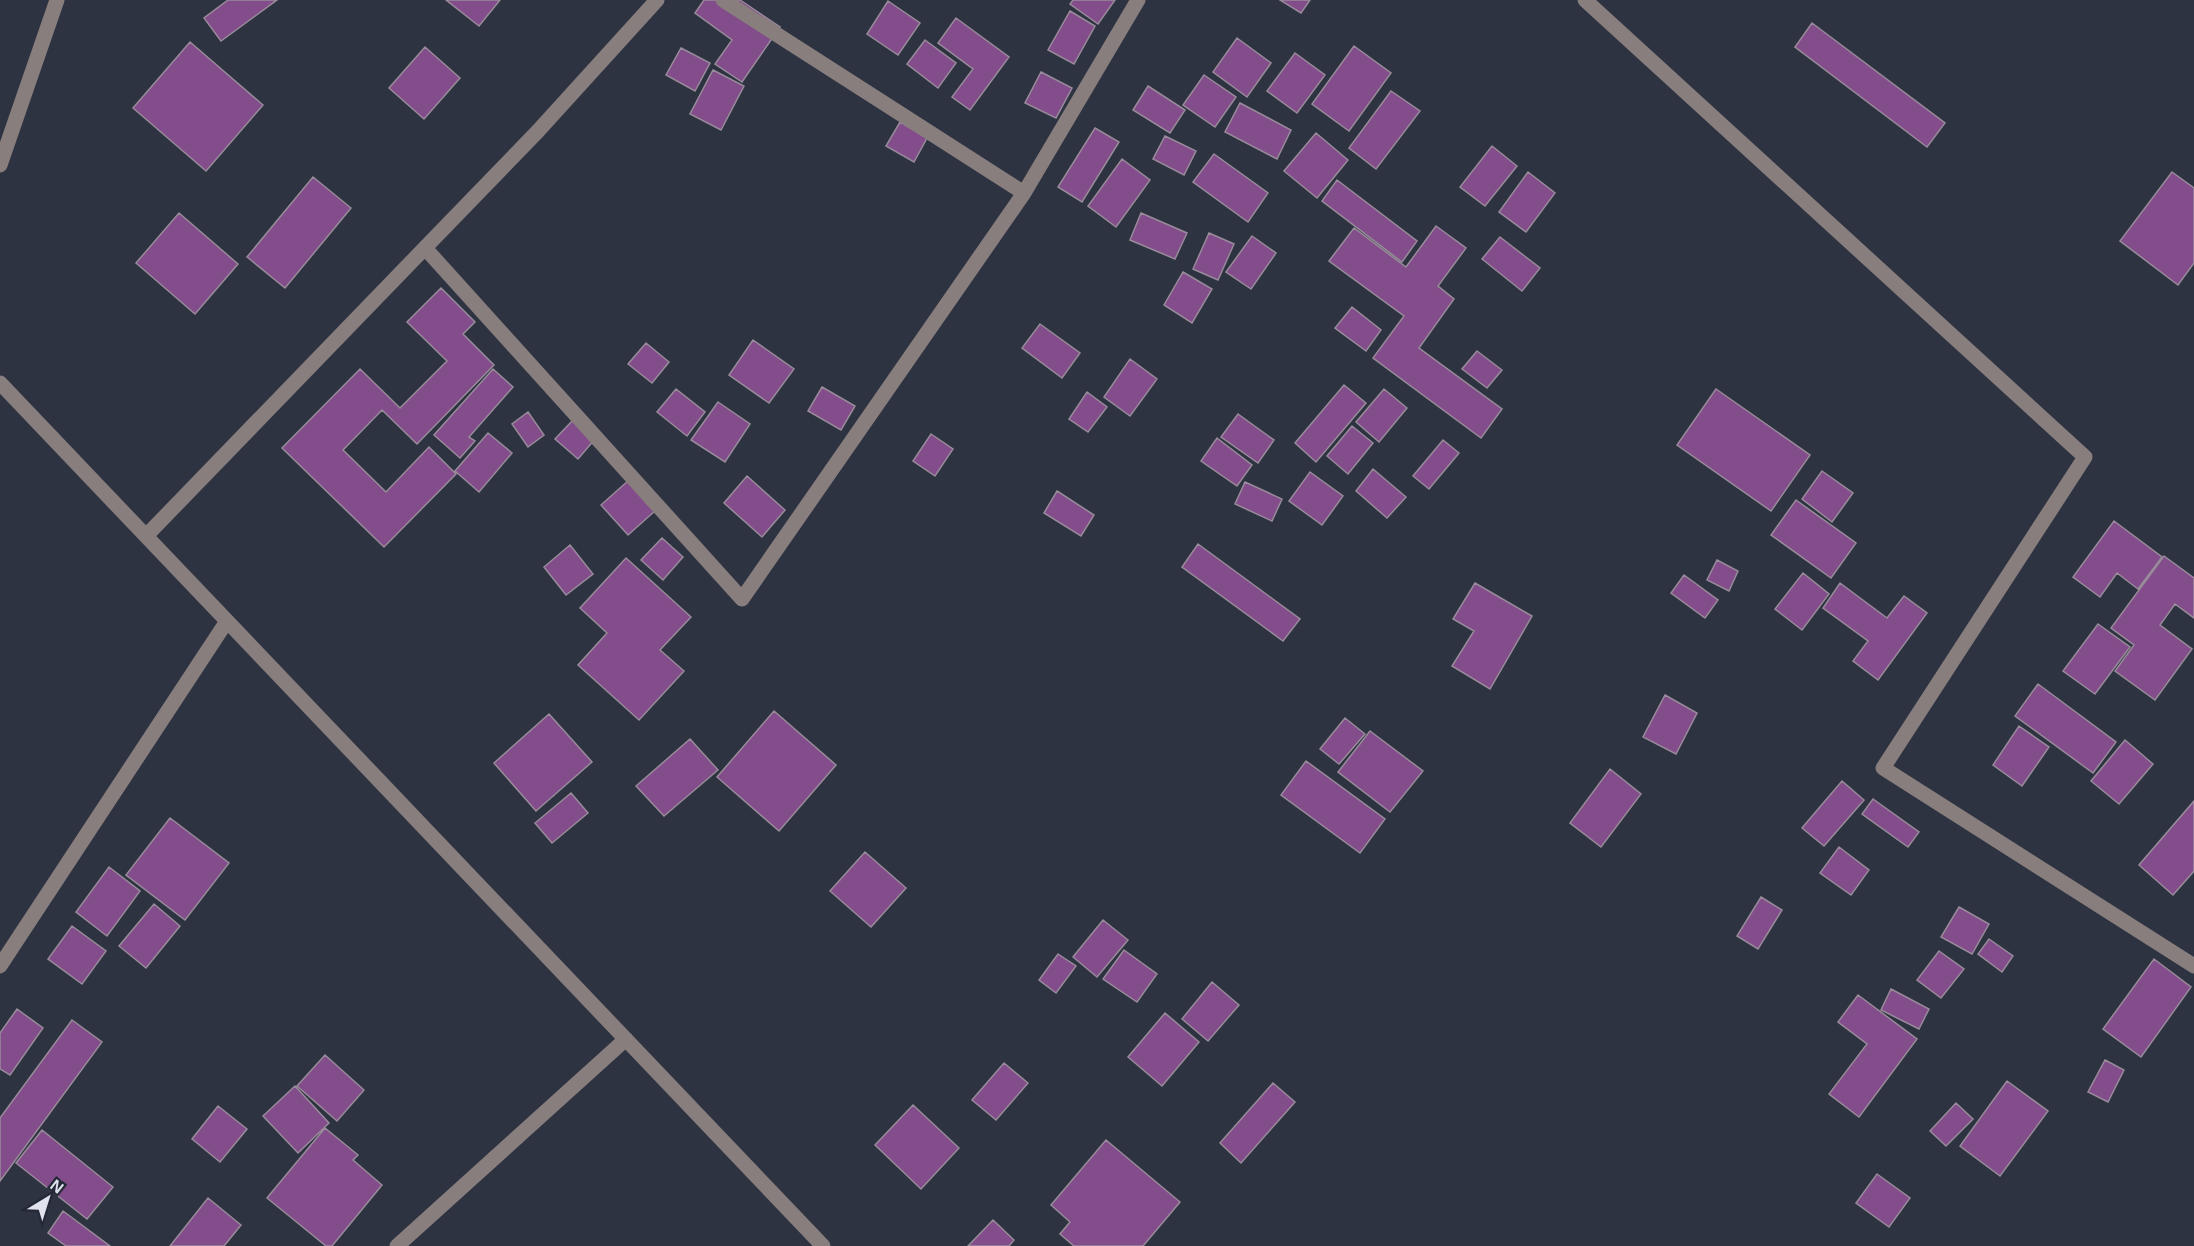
<svg xmlns="http://www.w3.org/2000/svg" width="2194" height="1246" font-family="Helvetica,sans-serif">
  <style>
    .building { fill: #834c8a; stroke: #988b9a; stroke-width: 1.5 }
    .lines { fill: none; stroke-linecap: round; stroke-linejoin: round }
    .minor { stroke: #887e7d; stroke-width: 15 }
  </style>
  <rect width="100%" height="100%" fill="#2e3342"/>
  <path class="building" d="M 228,0 L 277,0 L 221,41 L 204,18 Z
    M 446,0 L 500,0 L 479,26 Z
    M 704,0 L 740,0 L 780,27 L 742,82 L 715,64 L 732,40 L 695,13 Z
    M 1073,0 L 1115,0 L 1098,24 L 1070,4 Z
    M 1280,0 L 1310,0 L 1301,13 Z
    M 888,1 L 920,23 L 898,55 L 867,34 Z
    M 1070,11 L 1095,26 L 1074,64 L 1048,50 Z
    M 956,18 L 1009,57 L 970,110 L 952,97 L 973,69 L 938,43 Z
    M 1812,23 L 1945,123 L 1927,147 L 1795,47 Z
    M 1237,38 L 1271,63 L 1247,97 L 1213,72 Z
    M 925,40 L 956,63 L 938,88 L 907,64 Z
    M 190,42 L 263,105 L 206,171 L 133,108 Z
    M 1354,46 L 1391,73 L 1349,131 L 1312,104 Z
    M 425,47 L 460,78 L 424,119 L 389,88 Z
    M 681,48 L 710,63 L 695,91 L 666,75 Z
    M 1295,53 L 1325,75 L 1297,113 L 1267,91 Z
    M 713,70 L 744,86 L 721,130 L 690,114 Z
    M 1041,72 L 1072,88 L 1056,118 L 1025,103 Z
    M 1204,75 L 1236,97 L 1215,127 L 1183,105 Z
    M 1148,86 L 1185,110 L 1170,133 L 1133,110 Z
    M 1391,91 L 1420,111 L 1376,169 L 1349,148 Z
    M 1240,103 L 1291,130 L 1277,159 L 1225,132 Z
    M 900,122 L 927,138 L 914,162 L 886,146 Z
    M 1095,128 L 1119,142 L 1082,202 L 1058,187 Z
    M 1316,133 L 1348,160 L 1317,198 L 1284,171 Z
    M 1165,136 L 1196,151 L 1184,175 L 1153,159 Z
    M 1492,146 L 1517,166 L 1485,206 L 1460,187 Z
    M 1214,154 L 1268,193 L 1248,222 L 1193,182 Z
    M 1122,159 L 1150,180 L 1116,227 L 1088,206 Z
    M 1528,172 L 1555,193 L 1526,232 L 1499,212 Z
    M 2172,172 L 2194,188 L 2194,263 L 2178,285 L 2120,241 Z
    M 313,177 L 351,208 L 285,288 L 247,257 Z
    M 1337,180 L 1417,241 L 1402,262 L 1322,201 Z
    M 179,213 L 238,264 L 195,314 L 136,263 Z
    M 1141,213 L 1187,233 L 1175,259 L 1130,240 Z
    M 1436,226 L 1466,248 L 1438,286 L 1454,299 L 1419,348 L 1502,409 L 1481,438 L 1373,358 L 1404,316 L 1329,261 L 1354,228 L 1406,267 Z
    M 1209,233 L 1234,244 L 1218,280 L 1193,269 Z
    M 1252,236 L 1276,253 L 1251,289 L 1226,272 Z
    M 1500,237 L 1540,268 L 1522,291 L 1482,259 Z
    M 1183,272 L 1212,289 L 1192,323 L 1164,305 Z
    M 441,288 L 475,322 L 463,334 L 494,365 L 417,444 L 382,410 L 343,450 L 386,492 L 429,447 L 456,474 L 384,547 L 282,448 L 360,369 L 400,408 L 447,361 L 407,322 Z
    M 1352,307 L 1381,330 L 1366,351 L 1335,328 Z
    M 1040,324 L 1080,353 L 1062,378 L 1022,348 Z
    M 753,340 L 794,369 L 769,403 L 729,375 Z
    M 646,343 L 669,362 L 652,383 L 628,364 Z
    M 1477,351 L 1502,370 L 1487,388 L 1462,369 Z
    M 1130,359 L 1157,379 L 1130,416 L 1104,397 Z
    M 493,369 L 513,387 L 469,437 L 475,441 L 460,458 L 434,435 Z
    M 1344,385 L 1366,403 L 1316,462 L 1295,443 Z
    M 822,387 L 855,406 L 841,430 L 808,411 Z
    M 676,389 L 705,412 L 687,436 L 657,412 Z
    M 1384,389 L 1407,408 L 1379,442 L 1356,422 Z
    M 1716,389 L 1810,455 L 1771,511 L 1677,445 Z
    M 1087,392 L 1107,407 L 1088,432 L 1069,419 Z
    M 718,402 L 750,424 L 725,462 L 691,440 Z
    M 528,412 L 544,435 L 528,447 L 512,424 Z
    M 1238,414 L 1274,440 L 1258,463 L 1221,437 Z
    M 573,420 L 595,439 L 578,459 L 555,439 Z
    M 1352,426 L 1373,443 L 1348,474 L 1327,456 Z
    M 488,433 L 512,453 L 479,492 L 455,471 Z
    M 931,434 L 953,449 L 935,476 L 913,461 Z
    M 1217,438 L 1252,465 L 1237,486 L 1201,461 Z
    M 1443,440 L 1459,453 L 1429,489 L 1413,476 Z
    M 1373,469 L 1406,497 L 1387,518 L 1356,491 Z
    M 1822,471 L 1853,493 L 1832,522 L 1802,499 Z
    M 1310,472 L 1343,496 L 1322,525 L 1289,501 Z
    M 747,476 L 785,510 L 762,537 L 724,503 Z
    M 629,480 L 656,510 L 628,535 L 601,505 Z
    M 1245,482 L 1282,499 L 1272,521 L 1235,504 Z
    M 1057,491 L 1094,515 L 1081,536 L 1044,513 Z
    M 1796,500 L 1856,543 L 1831,578 L 1771,535 Z
    M 2114,521 L 2162,557 L 2138,589 L 2117,573 L 2100,597 L 2073,577 Z
    M 662,538 L 683,557 L 663,580 L 641,560 Z
    M 1198,544 L 1300,619 L 1283,641 L 1182,567 Z
    M 570,545 L 593,574 L 566,595 L 544,567 Z
    M 2164,556 L 2194,578 L 2194,618 L 2175,604 L 2160,625 L 2192,649 L 2155,700 L 2115,671 L 2134,645 L 2111,628 Z
    M 626,558 L 691,617 L 660,650 L 684,671 L 639,720 L 578,665 L 607,633 L 580,608 Z
    M 1717,560 L 1738,571 L 1729,591 L 1707,580 Z
    M 1803,573 L 1829,594 L 1802,630 L 1775,609 Z
    M 1684,575 L 1718,600 L 1705,618 L 1671,593 Z
    M 1475,583 L 1532,616 L 1490,689 L 1452,666 L 1474,631 L 1453,619 Z
    M 1840,583 L 1887,618 L 1904,596 L 1927,613 L 1878,680 L 1853,661 L 1868,641 L 1823,608 Z
    M 2098,624 L 2130,647 L 2095,694 L 2063,671 Z
    M 2038,684 L 2116,742 L 2093,773 L 2015,716 Z
    M 1665,695 L 1697,713 L 1676,754 L 1643,737 Z
    M 774,711 L 836,765 L 779,831 L 717,777 Z
    M 549,714 L 592,762 L 536,811 L 494,763 Z
    M 1345,718 L 1365,734 L 1339,764 L 1320,749 Z
    M 2019,726 L 2049,747 L 2022,786 L 1993,765 Z
    M 1370,731 L 1423,771 L 1390,812 L 1338,772 Z
    M 690,739 L 718,770 L 664,816 L 636,786 Z
    M 2125,740 L 2153,764 L 2119,804 L 2091,781 Z
    M 1306,761 L 1385,819 L 1360,853 L 1281,795 Z
    M 1610,769 L 1641,794 L 1601,847 L 1570,823 Z
    M 1842,781 L 1864,800 L 1824,846 L 1802,828 Z
    M 571,793 L 588,813 L 552,843 L 535,823 Z
    M 1873,799 L 1919,832 L 1908,847 L 1862,814 Z
    M 2194,801 L 2194,871 L 2173,895 L 2139,865 Z
    M 170,818 L 229,863 L 185,920 L 126,875 Z
    M 1839,847 L 1869,870 L 1851,895 L 1820,873 Z
    M 865,852 L 906,888 L 871,927 L 830,891 Z
    M 109,867 L 140,891 L 107,936 L 76,912 Z
    M 1761,897 L 1782,910 L 1758,949 L 1737,936 Z
    M 154,904 L 180,926 L 146,968 L 119,946 Z
    M 1959,907 L 1989,924 L 1972,954 L 1941,937 Z
    M 1103,920 L 1128,940 L 1097,977 L 1073,957 Z
    M 72,926 L 106,951 L 82,984 L 48,959 Z
    M 1989,939 L 2013,956 L 2002,972 L 1978,954 Z
    M 1124,950 L 1157,974 L 1137,1002 L 1103,979 Z
    M 1939,951 L 1964,969 L 1941,998 L 1917,980 Z
    M 1058,954 L 1076,966 L 1056,993 L 1039,980 Z
    M 2154,959 L 2191,987 L 2141,1057 L 2103,1029 Z
    M 1212,982 L 1239,1005 L 1208,1041 L 1182,1019 Z
    M 1891,989 L 1929,1009 L 1919,1029 L 1881,1010 Z
    M 1858,995 L 1917,1039 L 1859,1117 L 1829,1094 L 1867,1044 L 1838,1022 Z
    M 17,1009 L 43,1028 L 10,1075 L 0,1069 L 0,1033 Z
    M 1165,1013 L 1199,1042 L 1162,1086 L 1128,1057 Z
    M 72,1020 L 102,1042 L 0,1181 L 0,1118 Z
    M 325,1055 L 364,1090 L 337,1121 L 297,1086 Z
    M 2105,1060 L 2124,1070 L 2108,1102 L 2088,1092 Z
    M 1004,1063 L 1028,1083 L 996,1120 L 972,1100 Z
    M 2007,1081 L 2048,1111 L 2000,1176 L 1960,1146 Z
    M 1273,1083 L 1295,1102 L 1241,1163 L 1220,1143 Z
    M 295,1086 L 329,1123 L 298,1153 L 263,1116 Z
    M 1956,1103 L 1973,1119 L 1946,1146 L 1930,1131 Z
    M 913,1105 L 959,1148 L 921,1189 L 875,1145 Z
    M 218,1106 L 247,1129 L 220,1162 L 192,1139 Z
    M 325,1128 L 358,1155 L 353,1160 L 382,1185 L 332,1246 L 326,1246 L 267,1198 Z
    M 42,1130 L 113,1187 L 87,1219 L 16,1163 Z
    M 1106,1140 L 1180,1202 L 1143,1246 L 1074,1246 L 1060,1234 L 1070,1222 L 1051,1205 Z
    M 1877,1174 L 1910,1198 L 1889,1227 L 1856,1203 Z
    M 208,1198 L 241,1225 L 224,1246 L 170,1246 Z
    M 63,1211 L 110,1246 L 66,1246 L 48,1233 Z
    M 993,1220 L 1014,1240 L 1009,1246 L 968,1246 Z"/>
  <g class="lines">
    <path class="minor" d="M 723,0 L 1024,193
      M 1585,0 L 2085,457 L 1883,768 L 2194,966
      M 0,165 L 57,0
      M 425,248 L 742,599 L 1024,193 L 1138,0
      M 0,383 L 823,1246
      M 146,536 L 538,131 L 657,0
      M 0,966 L 227,621
      M 397,1246 L 626,1039"/>
  </g>
  <g transform="translate(48 1198) rotate(38)" stroke="#242937" stroke-width="4.5" paint-order="stroke">
  <path d="M0-4.5L10 22L0 15L-10 22Z" fill="#e0e3ed"/>
  <text y="-9" font-size="16" font-weight="bold" text-anchor="middle" fill="#e0e3ed">N</text>
  </g>
</svg>
